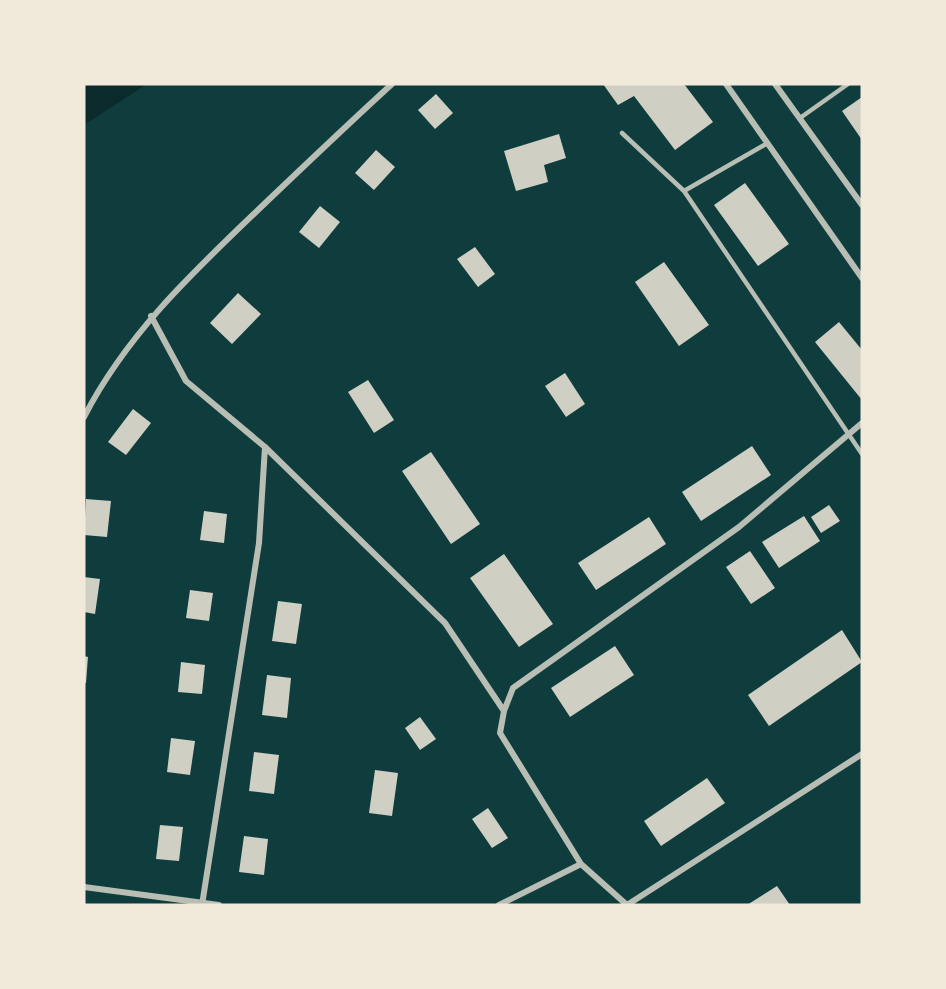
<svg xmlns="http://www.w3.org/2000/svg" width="946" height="989" font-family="Helvetica,sans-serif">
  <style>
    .water { fill: #0a2a2b }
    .building { fill: #cfcfc3 }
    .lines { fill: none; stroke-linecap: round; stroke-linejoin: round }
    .service { stroke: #b8beb3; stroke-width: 4.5 }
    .minor { stroke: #b8beb3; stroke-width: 6 }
  </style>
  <rect width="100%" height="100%" fill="#0f3d3e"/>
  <path class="water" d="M 84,84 L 147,84 L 84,125 Z"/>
  <path class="building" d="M 603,84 L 684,84 L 713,122 L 675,150 L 634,96 L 618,105 Z
    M 436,94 L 453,113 L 435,129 L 418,110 Z
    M 862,97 L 862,140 L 842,111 Z
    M 559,134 L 566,158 L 544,165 L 548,182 L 516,191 L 504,151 Z
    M 376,150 L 395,167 L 374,190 L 355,173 Z
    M 745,183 L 789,244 L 758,266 L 714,205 Z
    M 320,206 L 340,222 L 319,248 L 299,232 Z
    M 475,247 L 495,274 L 478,287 L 457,259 Z
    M 664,262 L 709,325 L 679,346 L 635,282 Z
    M 238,293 L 261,314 L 232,344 L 210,323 Z
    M 839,322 L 862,350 L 862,400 L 815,342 Z
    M 565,373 L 585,404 L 566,417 L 545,386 Z
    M 368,380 L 394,420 L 374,433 L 348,392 Z
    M 133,409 L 151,423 L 126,455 L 108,442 Z
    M 752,446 L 771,475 L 701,521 L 682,492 Z
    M 431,452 L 480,524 L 451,544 L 402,471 Z
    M 86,499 L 111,501 L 107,537 L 84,535 Z
    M 829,505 L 840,521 L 821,533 L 811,517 Z
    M 204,511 L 227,514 L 224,543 L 200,540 Z
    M 804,516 L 820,541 L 779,568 L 762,542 Z
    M 649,517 L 666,544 L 596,590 L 578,563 Z
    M 750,551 L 775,588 L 751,604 L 726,567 Z
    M 504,554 L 553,624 L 519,647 L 470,578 Z
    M 84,577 L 100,579 L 95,614 L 84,612 Z
    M 190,590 L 213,593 L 209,621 L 186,618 Z
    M 278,601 L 302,604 L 296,644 L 272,641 Z
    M 842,630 L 862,662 L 769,726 L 748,695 Z
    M 615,646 L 634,675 L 570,717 L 551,688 Z
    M 84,656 L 88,657 L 86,683 L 84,683 Z
    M 181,662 L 205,665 L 202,694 L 178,692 Z
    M 267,675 L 291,678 L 287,718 L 262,715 Z
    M 420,717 L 436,739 L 420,750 L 405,728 Z
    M 171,738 L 195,741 L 190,775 L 167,772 Z
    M 254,752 L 279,755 L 274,794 L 249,791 Z
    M 375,770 L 398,773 L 392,816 L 369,813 Z
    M 707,778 L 725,803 L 661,846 L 644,821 Z
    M 488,808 L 508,838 L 492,848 L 472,819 Z
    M 160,825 L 183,827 L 179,861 L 156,859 Z
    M 244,836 L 268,839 L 264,875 L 239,872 Z
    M 777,886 L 790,905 L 747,905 Z"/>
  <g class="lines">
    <path class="service" d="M 800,118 L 848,84
      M 622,133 L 684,191 L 862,454
      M 684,191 L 766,144"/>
    <path class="minor" d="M 726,84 L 862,278
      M 775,84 L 862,205
      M 151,316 L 186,381 L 265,447 L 445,623 L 504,711 L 500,733 L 581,864 L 627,905
      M 84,417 C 127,334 192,273 259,209 C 303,167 347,125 392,84
      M 504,711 L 513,688 L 739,527 L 862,423
      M 84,887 L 219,905
      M 202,905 L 259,543 L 265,447
      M 499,905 L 581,864
      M 627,905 L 862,754"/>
  </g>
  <rect width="946" height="989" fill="none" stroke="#f1e9da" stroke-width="171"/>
</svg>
